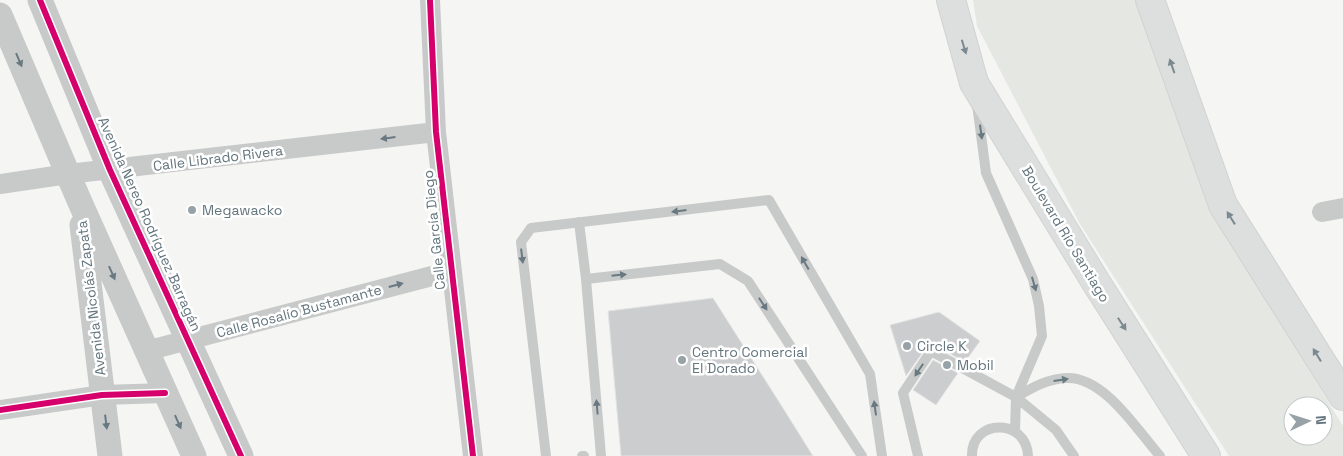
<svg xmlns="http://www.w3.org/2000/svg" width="1343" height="456" font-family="'Space Grotesk',sans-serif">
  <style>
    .green { fill: #e4e7e2; fill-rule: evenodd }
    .building { fill: #cccdce; stroke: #e4e4e4 }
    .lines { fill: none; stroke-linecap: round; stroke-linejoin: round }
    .primary-casing { stroke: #d1d2d2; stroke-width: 30 }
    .service { stroke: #c8caca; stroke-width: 10 }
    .minor { stroke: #c8caca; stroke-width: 20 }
    .tertiary { stroke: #c8caca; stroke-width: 25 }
    .primary { stroke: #dddede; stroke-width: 28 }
    .cycleway-casing { stroke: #fff; stroke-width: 9 }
    .cycleway { stroke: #d6006c; stroke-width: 6 }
    .oneway { fill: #7b8a90 }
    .oneway2 { fill: #687981 }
    .poi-dot { fill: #96a2a7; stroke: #fff; stroke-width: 2 }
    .labels { text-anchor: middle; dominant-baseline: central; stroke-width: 5; stroke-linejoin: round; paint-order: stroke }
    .street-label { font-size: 14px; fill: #63757d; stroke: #fff }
    .poi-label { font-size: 14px; fill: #63757d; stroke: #fff; text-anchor: start }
  </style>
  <rect width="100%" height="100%" fill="#f5f5f4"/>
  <path class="green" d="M 973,0 L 1138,0 L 1207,204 L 1343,426 L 1343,456 L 1229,456 L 1080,224 L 977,26 ZM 1293,406 L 1323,406 L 1323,436 L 1293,436 Z"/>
  <path class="building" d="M 713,298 L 783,408 L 813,456 L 621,456 L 608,311 Z
    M 939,312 L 980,341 L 965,362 L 934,345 L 928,345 L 906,376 L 890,325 Z
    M 933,360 L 958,373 L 936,405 L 913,390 Z"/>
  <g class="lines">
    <defs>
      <path id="primary" d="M 951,0 L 974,83 L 1097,284 L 1206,456
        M 1150,0 L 1223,205 L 1343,396"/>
    </defs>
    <use href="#primary" class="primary-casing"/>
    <path class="service" d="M 977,104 L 986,173 L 1033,279 L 1039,306 L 1042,336 L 1016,397 L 1015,431
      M 579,222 L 586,279
      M 1016,397 C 1032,388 1047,379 1066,378 C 1104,376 1137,430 1160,456
      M 546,456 L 521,242 L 531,228 L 769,200 L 870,374 L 882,456
      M 582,456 L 584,456
      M 601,456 L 586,279 L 720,264 L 748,281 L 862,456
      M 918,456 L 903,393 L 931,351 L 1016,397 L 1056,430 L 1074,456
      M 972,456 C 971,418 1027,418 1028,456"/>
    <path class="minor" d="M 430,0 L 436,132 L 473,456
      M 0,184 L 68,174 L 436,132
      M 1322,212 L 1343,208
      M 146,351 L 451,271
      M 0,410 L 102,395 L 165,393"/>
    <path class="tertiary" d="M 40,0 L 110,170 L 241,456
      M 0,15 L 79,200 L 194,456
      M 82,225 L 110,456"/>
    <use href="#primary" class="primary"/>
    <defs>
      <path id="cycleway" d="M 40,0 L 110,170 L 241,456
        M 430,0 L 436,132 L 473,456
        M 0,410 L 102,395 L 165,393"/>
    </defs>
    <use href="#cycleway" class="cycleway-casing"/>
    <use href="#cycleway" class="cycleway"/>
  </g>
  <defs><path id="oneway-solid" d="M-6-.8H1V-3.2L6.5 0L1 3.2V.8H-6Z" transform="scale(1.25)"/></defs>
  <g class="oneway">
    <use href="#oneway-solid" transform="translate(964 47) rotate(73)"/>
    <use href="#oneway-solid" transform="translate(1172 66) rotate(-109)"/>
    <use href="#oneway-solid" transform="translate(1231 218) rotate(-122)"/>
    <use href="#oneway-solid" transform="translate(1122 324) rotate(57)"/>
    <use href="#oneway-solid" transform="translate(1317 355) rotate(-122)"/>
  </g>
  <g class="oneway2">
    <use href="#oneway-solid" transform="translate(19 60) rotate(67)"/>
    <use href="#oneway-solid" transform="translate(981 132) rotate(82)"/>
    <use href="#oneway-solid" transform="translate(388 138) rotate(173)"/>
    <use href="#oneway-solid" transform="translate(679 211) rotate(173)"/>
    <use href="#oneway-solid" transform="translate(522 256) rotate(83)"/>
    <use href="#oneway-solid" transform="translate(805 263) rotate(-120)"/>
    <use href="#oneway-solid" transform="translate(112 273) rotate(66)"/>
    <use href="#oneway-solid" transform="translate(619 275) rotate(-6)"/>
    <use href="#oneway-solid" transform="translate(1034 284) rotate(74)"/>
    <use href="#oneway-solid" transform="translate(396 285) rotate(-15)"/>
    <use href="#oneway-solid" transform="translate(763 304) rotate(57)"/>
    <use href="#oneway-solid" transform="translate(919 370) rotate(124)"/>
    <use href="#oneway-solid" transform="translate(1061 380) rotate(-8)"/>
    <use href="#oneway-solid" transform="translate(597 407) rotate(-95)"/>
    <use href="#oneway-solid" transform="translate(875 408) rotate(-98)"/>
    <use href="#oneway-solid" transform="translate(106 422) rotate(83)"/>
    <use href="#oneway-solid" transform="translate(178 422) rotate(66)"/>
  </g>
  <g class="poi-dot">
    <circle cx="192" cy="210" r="5"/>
    <circle cx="907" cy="346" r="5"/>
    <circle cx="682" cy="360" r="5"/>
    <circle cx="947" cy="365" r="5"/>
  </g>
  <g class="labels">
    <g class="street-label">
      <text transform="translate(218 158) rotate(-7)">Calle Librado Rivera</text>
      <text transform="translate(150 224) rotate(66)">Avenida Nereo Rodríguez Barragán</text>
      <text transform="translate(434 230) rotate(-96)">Calle García Diego</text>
      <text transform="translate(1066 234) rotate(59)">Boulevard Río Santiago</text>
      <text transform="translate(91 298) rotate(-97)">Avenida Nicolás Zapata</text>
      <text transform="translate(299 311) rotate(-15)">Calle Rosalío Bustamante</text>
    </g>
    <g class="poi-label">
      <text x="202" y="210">Megawacko</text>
      <text x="917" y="346">Circle K</text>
      <text x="692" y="352">Centro Comercial<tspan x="692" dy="16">El Dorado</tspan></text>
      <text x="957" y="365">Mobil</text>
    </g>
  </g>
  <g transform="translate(1308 421) rotate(86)"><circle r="24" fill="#ffffff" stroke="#c1c8cb"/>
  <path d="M0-4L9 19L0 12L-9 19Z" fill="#96a2a7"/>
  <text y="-8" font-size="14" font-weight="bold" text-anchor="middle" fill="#63757d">N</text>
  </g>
</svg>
